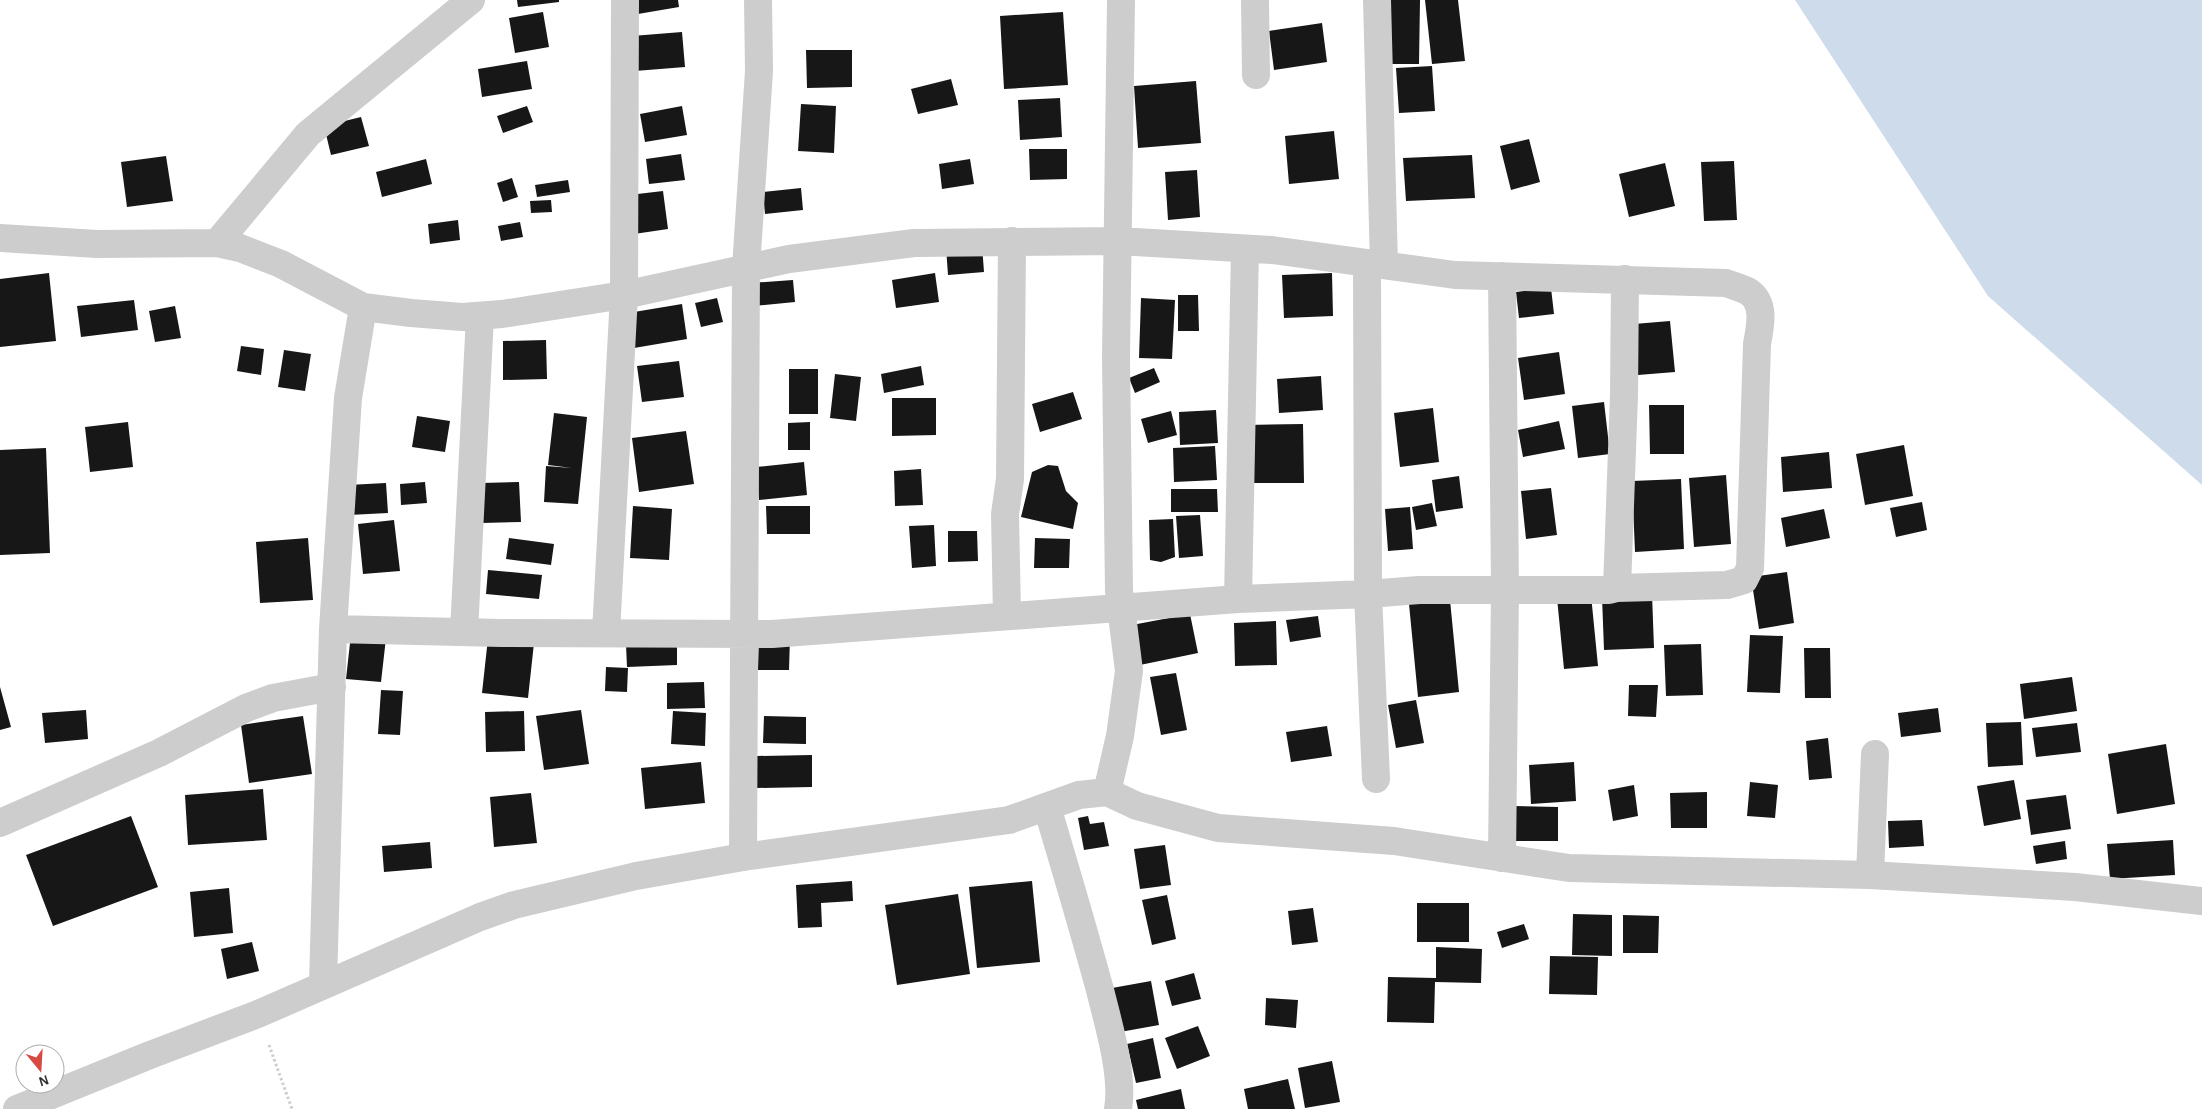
<svg xmlns="http://www.w3.org/2000/svg" width="2202" height="1109" font-family="'Alegreya Sans',sans-serif">
  <style>
    .water { fill: #cddbea }
    .building { fill: #171717 }
    .lines { fill: none; stroke-linecap: round; stroke-linejoin: round }
    .path { stroke: #cdcdcd; stroke-width: 3; stroke-dasharray: 2.5 2.5; stroke-linecap: butt }
    .minor { stroke: #cdcdcd; stroke-width: 28 }
    .tertiary { stroke: #cdcdcd; stroke-width: 28 }
  </style>
  <rect width="100%" height="100%" fill="#fff"/>
  <path class="water" d="M 1795,0 L 2202,0 L 2202,485 L 1988,296 Z"/>
  <path class="building" d="M 517,0 L 559,0 L 559,2 L 518,7 Z
    M 630,0 L 678,0 L 679,7 L 632,15 Z
    M 1381,0 L 1420,0 L 1419,64 L 1380,64 Z
    M 1425,0 L 1458,0 L 1465,61 L 1432,64 Z
    M 543,12 L 549,47 L 515,53 L 509,18 Z
    M 1063,12 L 1068,85 L 1004,89 L 1000,16 Z
    M 1322,23 L 1327,62 L 1274,70 L 1269,31 Z
    M 682,32 L 685,67 L 635,71 L 632,36 Z
    M 806,50 L 852,50 L 852,87 L 807,88 Z
    M 527,61 L 532,89 L 482,97 L 478,69 Z
    M 1432,66 L 1435,111 L 1399,113 L 1396,68 Z
    M 951,79 L 958,105 L 918,114 L 911,89 Z
    M 1196,81 L 1201,143 L 1138,148 L 1134,86 Z
    M 1060,98 L 1062,137 L 1020,140 L 1018,100 Z
    M 801,104 L 836,106 L 834,153 L 798,151 Z
    M 527,106 L 533,122 L 503,133 L 497,116 Z
    M 682,106 L 687,135 L 645,142 L 640,114 Z
    M 361,117 L 369,146 L 331,155 L 324,126 Z
    M 1334,131 L 1339,179 L 1289,184 L 1285,136 Z
    M 1529,139 L 1540,182 L 1511,190 L 1500,146 Z
    M 1029,149 L 1067,149 L 1067,179 L 1030,180 Z
    M 681,154 L 685,180 L 649,184 L 646,159 Z
    M 1472,155 L 1475,198 L 1406,201 L 1403,158 Z
    M 166,156 L 173,201 L 127,207 L 121,162 Z
    M 426,159 L 432,184 L 382,197 L 376,172 Z
    M 970,159 L 974,184 L 942,189 L 939,164 Z
    M 1734,161 L 1737,220 L 1704,221 L 1701,162 Z
    M 1665,163 L 1675,206 L 1629,217 L 1619,174 Z
    M 1197,170 L 1200,217 L 1168,220 L 1165,172 Z
    M 512,178 L 518,197 L 503,202 L 497,183 Z
    M 568,180 L 570,192 L 537,197 L 535,185 Z
    M 801,188 L 803,210 L 765,214 L 763,192 Z
    M 663,191 L 668,229 L 634,234 L 629,195 Z
    M 551,200 L 552,212 L 531,213 L 530,201 Z
    M 458,220 L 460,240 L 430,244 L 428,224 Z
    M 520,222 L 523,237 L 501,241 L 498,226 Z
    M 982,245 L 984,272 L 948,275 L 946,247 Z
    M 49,273 L 56,341 L 0,347 L 0,279 Z
    M 935,273 L 939,302 L 896,308 L 892,280 Z
    M 1332,273 L 1333,316 L 1284,318 L 1282,275 Z
    M 793,280 L 795,302 L 753,306 L 750,283 Z
    M 1551,288 L 1554,314 L 1519,318 L 1516,292 Z
    M 1178,295 L 1198,295 L 1199,331 L 1178,331 Z
    M 717,298 L 723,322 L 701,327 L 695,303 Z
    M 1141,298 L 1175,300 L 1172,359 L 1139,358 Z
    M 134,300 L 138,330 L 81,337 L 77,306 Z
    M 682,304 L 687,339 L 634,348 L 628,313 Z
    M 175,306 L 181,338 L 155,342 L 149,311 Z
    M 1670,321 L 1675,372 L 1638,375 L 1634,324 Z
    M 546,340 L 547,379 L 503,380 L 503,341 Z
    M 241,346 L 264,349 L 261,375 L 237,371 Z
    M 284,350 L 311,354 L 305,391 L 278,387 Z
    M 1559,352 L 1565,394 L 1524,400 L 1518,358 Z
    M 679,361 L 684,397 L 642,402 L 637,366 Z
    M 921,366 L 924,385 L 884,393 L 881,374 Z
    M 1154,368 L 1160,382 L 1135,393 L 1129,378 Z
    M 789,369 L 818,369 L 818,414 L 789,414 Z
    M 835,374 L 861,377 L 856,421 L 830,418 Z
    M 1321,376 L 1323,410 L 1279,413 L 1277,379 Z
    M 1073,392 L 1082,419 L 1040,432 L 1032,404 Z
    M 892,398 L 936,398 L 936,435 L 892,436 Z
    M 1604,402 L 1610,454 L 1578,458 L 1572,406 Z
    M 1649,405 L 1684,405 L 1684,454 L 1650,454 Z
    M 1433,408 L 1439,462 L 1400,467 L 1394,413 Z
    M 1216,410 L 1218,443 L 1180,445 L 1179,412 Z
    M 1171,411 L 1177,435 L 1148,443 L 1141,419 Z
    M 554,413 L 587,417 L 578,504 L 544,502 L 546,466 L 572,468 L 548,465 Z
    M 417,416 L 450,421 L 445,452 L 412,447 Z
    M 1559,421 L 1565,449 L 1523,457 L 1518,430 Z
    M 128,422 L 133,467 L 90,472 L 85,427 Z
    M 810,422 L 810,450 L 788,450 L 788,423 Z
    M 1303,424 L 1304,483 L 1246,483 L 1245,425 Z
    M 686,431 L 694,484 L 639,492 L 632,438 Z
    M 1904,445 L 1913,496 L 1865,505 L 1856,454 Z
    M 1215,446 L 1217,480 L 1174,482 L 1173,448 Z
    M 46,448 L 50,553 L 0,555 L 0,450 Z
    M 1829,452 L 1832,488 L 1783,492 L 1781,457 Z
    M 804,462 L 807,495 L 759,500 L 756,467 Z
    M 1048,465 L 1058,466 L 1066,491 L 1078,503 L 1073,529 L 1021,517 L 1032,472 Z
    M 921,469 L 923,505 L 895,506 L 894,471 Z
    M 1726,475 L 1731,544 L 1694,547 L 1689,478 Z
    M 1459,476 L 1463,508 L 1436,512 L 1432,480 Z
    M 1681,479 L 1684,549 L 1635,552 L 1632,481 Z
    M 425,482 L 427,503 L 401,505 L 400,484 Z
    M 519,482 L 521,522 L 482,523 L 481,483 Z
    M 386,483 L 388,513 L 349,515 L 348,485 Z
    M 1551,488 L 1557,535 L 1526,539 L 1521,491 Z
    M 1171,489 L 1217,489 L 1218,512 L 1171,512 Z
    M 1922,502 L 1927,530 L 1896,537 L 1890,508 Z
    M 1432,503 L 1437,526 L 1416,530 L 1412,507 Z
    M 633,506 L 672,509 L 669,560 L 630,558 Z
    M 766,506 L 810,506 L 810,534 L 767,534 Z
    M 1410,507 L 1413,549 L 1388,551 L 1385,509 Z
    M 1824,509 L 1830,538 L 1786,547 L 1781,518 Z
    M 1200,515 L 1203,556 L 1179,558 L 1176,516 Z
    M 1173,519 L 1175,557 L 1161,562 L 1150,560 L 1149,520 Z
    M 394,520 L 400,571 L 363,574 L 358,524 Z
    M 934,525 L 936,566 L 912,568 L 909,526 Z
    M 948,531 L 977,531 L 978,561 L 948,562 Z
    M 308,538 L 313,600 L 260,603 L 256,542 Z
    M 509,538 L 554,544 L 551,565 L 506,559 Z
    M 1035,538 L 1070,539 L 1069,568 L 1034,568 Z
    M 488,570 L 542,575 L 539,599 L 486,594 Z
    M 1787,572 L 1794,623 L 1759,629 L 1751,577 Z
    M 1652,594 L 1654,648 L 1604,650 L 1602,597 Z
    M 1591,595 L 1598,666 L 1564,669 L 1557,598 Z
    M 1450,600 L 1459,692 L 1418,697 L 1409,604 Z
    M 1190,614 L 1198,653 L 1140,665 L 1132,625 Z
    M 1318,616 L 1321,637 L 1290,642 L 1286,620 Z
    M 1276,621 L 1277,665 L 1235,666 L 1234,623 Z
    M 351,634 L 386,638 L 381,682 L 346,679 Z
    M 1750,635 L 1783,636 L 1780,693 L 1747,692 Z
    M 759,636 L 790,637 L 789,670 L 758,670 Z
    M 488,638 L 534,643 L 528,698 L 482,693 Z
    M 677,643 L 677,665 L 627,667 L 626,645 Z
    M 1701,644 L 1703,695 L 1666,696 L 1664,645 Z
    M 1804,648 L 1830,648 L 1831,698 L 1805,698 Z
    M 606,667 L 628,668 L 627,692 L 605,691 Z
    M 1176,673 L 1187,730 L 1161,735 L 1150,677 Z
    M 2072,677 L 2077,711 L 2024,719 L 2020,684 Z
    M 704,682 L 705,708 L 667,709 L 667,683 Z
    M 1629,685 L 1658,685 L 1656,717 L 1628,716 Z
    M 0,687 L 11,727 L 0,730 Z
    M 381,690 L 403,691 L 400,735 L 378,734 Z
    M 1416,700 L 1424,743 L 1396,748 L 1388,705 Z
    M 1938,708 L 1941,732 L 1901,737 L 1898,713 Z
    M 86,710 L 88,739 L 45,743 L 42,713 Z
    M 581,710 L 589,764 L 544,770 L 536,716 Z
    M 524,711 L 525,751 L 486,752 L 485,712 Z
    M 673,711 L 706,713 L 705,746 L 671,744 Z
    M 303,716 L 312,774 L 249,783 L 241,725 Z
    M 764,716 L 806,717 L 806,744 L 763,743 Z
    M 2021,722 L 2023,765 L 1988,767 L 1986,723 Z
    M 2077,723 L 2081,752 L 2036,757 L 2032,728 Z
    M 1327,726 L 1332,756 L 1291,762 L 1286,732 Z
    M 1828,738 L 1832,778 L 1809,780 L 1806,741 Z
    M 2166,744 L 2175,804 L 2117,814 L 2108,754 Z
    M 812,755 L 812,787 L 757,788 L 757,756 Z
    M 701,762 L 705,803 L 645,809 L 641,768 Z
    M 1574,762 L 1576,801 L 1531,804 L 1529,765 Z
    M 2014,780 L 2021,819 L 1984,826 L 1977,786 Z
    M 1750,782 L 1778,785 L 1775,818 L 1747,816 Z
    M 1634,785 L 1638,816 L 1613,821 L 1608,790 Z
    M 263,789 L 267,840 L 188,845 L 185,795 Z
    M 1707,792 L 1707,828 L 1671,828 L 1670,793 Z
    M 531,793 L 537,843 L 494,847 L 490,797 Z
    M 2066,795 L 2071,829 L 2031,835 L 2026,800 Z
    M 1511,806 L 1558,807 L 1558,841 L 1510,841 Z
    M 131,816 L 158,887 L 53,926 L 26,855 Z
    M 1088,816 L 1090,824 L 1104,822 L 1109,846 L 1084,850 L 1078,818 Z
    M 1922,820 L 1924,846 L 1889,848 L 1888,821 Z
    M 2173,840 L 2175,875 L 2110,879 L 2107,844 Z
    M 2065,841 L 2067,859 L 2036,864 L 2033,846 Z
    M 430,842 L 432,868 L 384,872 L 382,846 Z
    M 1165,845 L 1171,885 L 1140,889 L 1134,849 Z
    M 852,881 L 853,901 L 821,903 L 822,927 L 798,928 L 796,885 Z
    M 1032,881 L 1040,962 L 977,968 L 969,887 Z
    M 229,888 L 233,933 L 194,937 L 190,892 Z
    M 958,894 L 970,974 L 897,985 L 885,905 Z
    M 1167,895 L 1176,939 L 1152,945 L 1142,900 Z
    M 1417,903 L 1469,903 L 1469,942 L 1417,942 Z
    M 1313,908 L 1318,942 L 1292,945 L 1288,911 Z
    M 1573,914 L 1612,915 L 1612,956 L 1572,955 Z
    M 1623,915 L 1659,916 L 1658,953 L 1623,953 Z
    M 1524,924 L 1529,939 L 1502,948 L 1497,932 Z
    M 252,942 L 259,971 L 227,979 L 221,949 Z
    M 1436,947 L 1482,949 L 1481,983 L 1435,982 L 1434,1023 L 1387,1022 L 1388,977 L 1436,978 Z
    M 1550,956 L 1598,957 L 1597,995 L 1549,994 Z
    M 1194,973 L 1201,999 L 1172,1006 L 1165,981 Z
    M 1151,981 L 1159,1025 L 1120,1032 L 1112,988 Z
    M 1266,998 L 1298,1000 L 1296,1028 L 1265,1025 Z
    M 1198,1026 L 1210,1056 L 1177,1069 L 1165,1038 Z
    M 1153,1038 L 1161,1078 L 1136,1083 L 1127,1044 Z
    M 1332,1061 L 1340,1102 L 1305,1108 L 1298,1068 Z
    M 1288,1079 L 1295,1109 L 1248,1109 L 1244,1089 Z
    M 1181,1089 L 1185,1109 L 1138,1109 L 1136,1100 Z"/>
  <g class="lines">
    <path class="path" d="M 269,1045 L 292,1109"/>
    <path class="minor" d="M 1255,0 L 1256,75
      M 1377,0 L 1384,265
      M 0,238 L 97,244 L 217,243 L 240,248 L 281,264 L 363,307 L 411,313 L 462,317 L 502,314 L 624,295 L 789,259 L 914,243 L 1118,241 L 1272,250 L 1455,275 L 1726,283 C 1733,286 1743,288 1749,292 C 1766,304 1760,327 1757,344 L 1750,568 L 1744,580 L 1727,585 L 1617,588 L 1609,590 L 1419,590 L 1368,594 L 1238,599 L 772,634 L 501,633 L 333,629
      M 217,243 L 308,134 L 471,0
      M 1367,263 L 1368,594 L 1376,779
      M 1617,588 L 1624,395 L 1625,279
      M 1238,599 L 1245,249
      M 1007,615 L 1005,514 L 1010,479 L 1012,241
      M 464,632 L 480,316
      M 606,633 L 624,295 L 625,0
      M 1107,792 L 1120,736 L 1129,671 L 1119,591 L 1116,358 L 1121,0
      M 1047,807 C 1065,867 1083,928 1100,990 C 1108,1023 1124,1075 1118,1109
      M 0,823 L 159,753 L 246,708 L 273,698 L 332,687
      M 743,857 L 746,268 L 759,71 L 758,0
      M 1502,858 L 1505,590 L 1502,276
      M 1870,875 L 1875,754
      M 323,984 L 333,629 L 348,398 L 363,307"/>
    <path class="tertiary" d="M 17,1109 L 150,1055 L 258,1014 L 480,917 L 514,905 L 636,876 L 743,857 L 1009,820 L 1079,795 L 1107,792 L 1137,806 L 1218,828 L 1394,841 L 1569,868 L 1870,875 L 2075,887 L 2202,901"/>
  </g>
  <g transform="translate(40 1069) rotate(162)"><circle r="24" fill="#ffffff" stroke="#acacac"/>
  <path d="M0-4L9 19L0 12L-9 19Z" fill="#d84941"/>
  <text y="-8" font-size="14" font-weight="bold" text-anchor="middle" fill="#303030">N</text>
  </g>
</svg>
